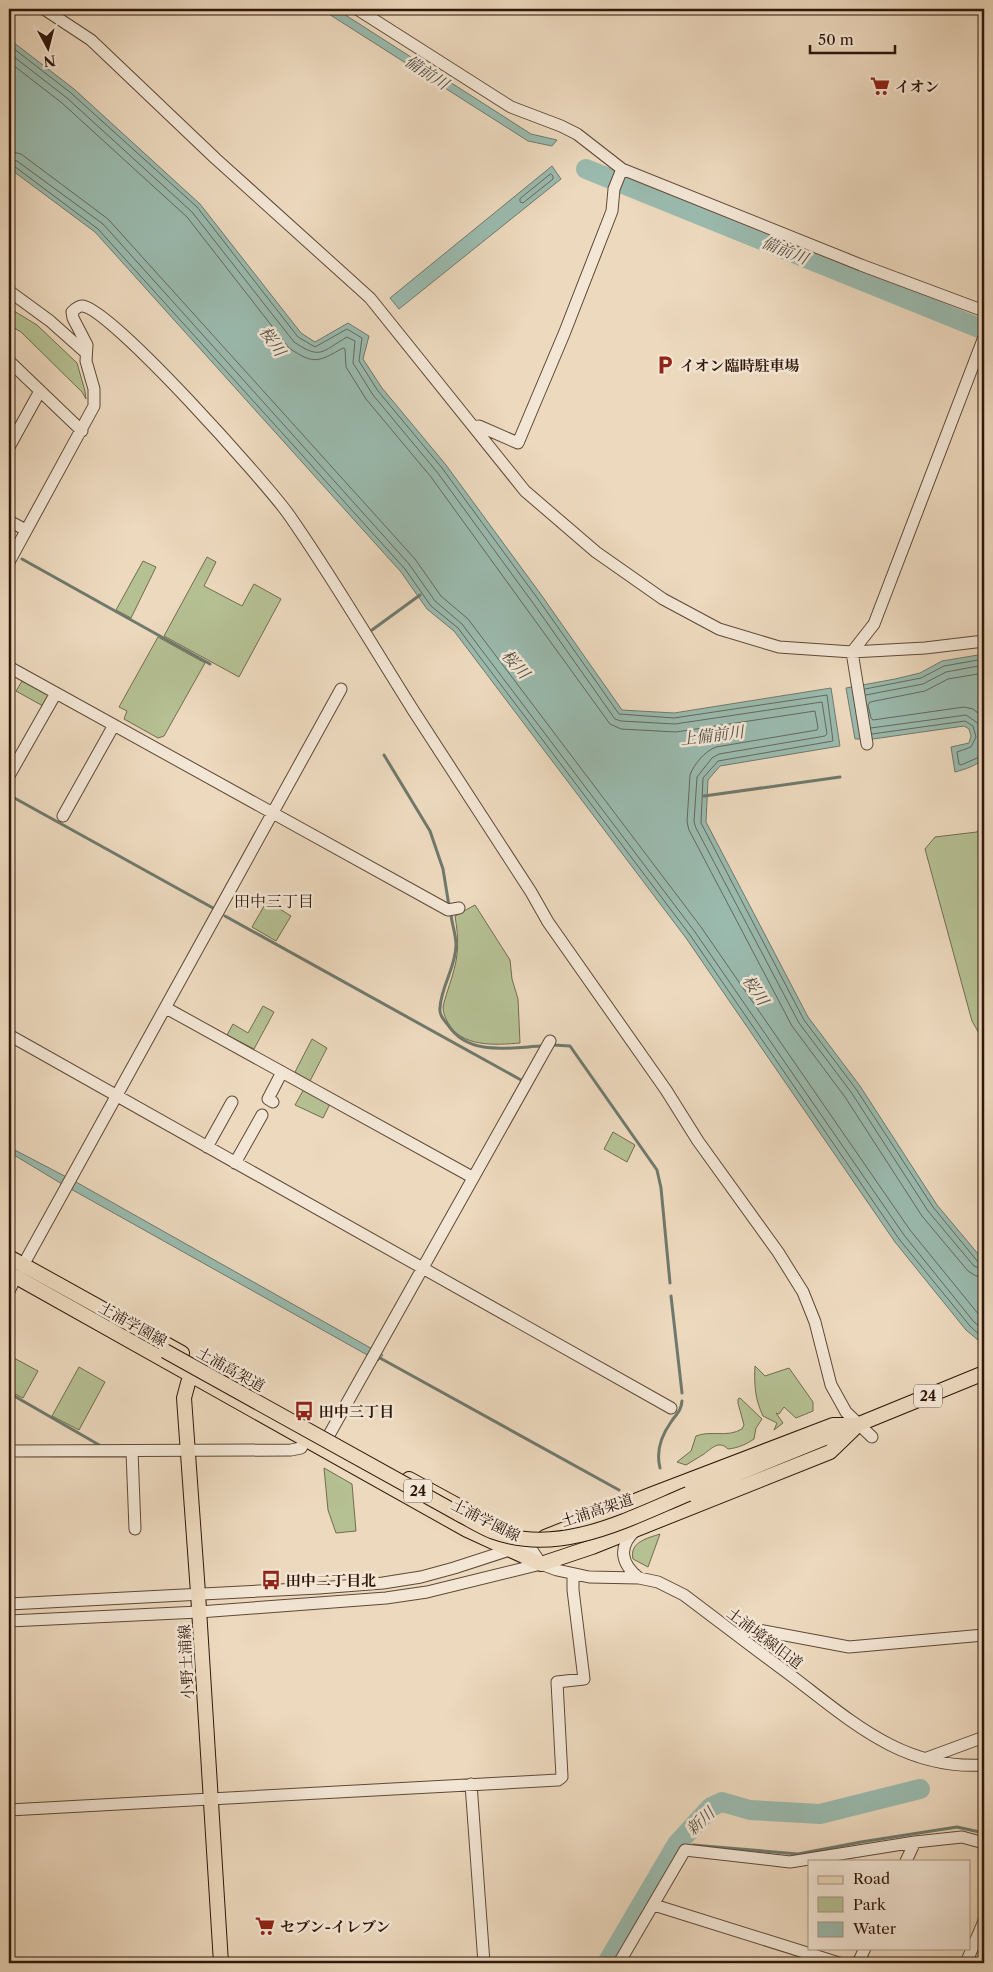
<svg xmlns="http://www.w3.org/2000/svg" width="993" height="1972" font-family="'Libre Caslon Text','Noto Serif JP',serif">
  <style>
    .green { fill: #b5c093; stroke: #726c4e }
    .water { fill: #9abaae; stroke: #6f796c }
    .lines { fill: none; stroke-linecap: round; stroke-linejoin: round }
    .shore { stroke: #64685c; stroke-width: 1 }
    .stream { stroke: #6f796c; stroke-width: 3 }
    .river { stroke: #9abaae; stroke-width: 20 }
    .minor-casing { stroke: #5e4836; stroke-width: 13 }
    .major-casing { stroke: #2f1709; stroke-width: 16 }
    .minor { stroke: #f3e6d5; stroke-width: 11 }
    .major { stroke: #edd9be; stroke-width: 14 }
    .major-bridge-casing { stroke: #2f1709; stroke-width: 16; stroke-linecap: butt }
    .major-bridge { stroke: #edd9be; stroke-width: 14 }
    .labels { text-anchor: middle; dominant-baseline: central; stroke-width: 5; stroke-linejoin: round; paint-order: stroke }
    .shield { fill: #f3e6d5; stroke: #6a5546; stroke-width: 1 }
    .shield-label { font-size: 14px; font-weight: bold; fill: #2f1709 }
    .poi-label { font-size: 15px; font-weight: bold; fill: #2f1709; stroke: #f3e6d5; text-anchor: start }
    .street-label { font-size: 15px; fill: #2f1709; stroke: #f3e6d5 }
    .water-label { font-size: 16px; font-style: italic; fill: #545043; stroke: #f3e6d5 }
    .neighbourhood-label { font-size: 16px; fill: #2f1709; stroke: #f3e6d5 }
  </style>
  <rect width="100%" height="100%" fill="#edd9be"/>
  <filter id="stains"><feTurbulence type="fractalNoise" baseFrequency=".004" numOctaves="4"/><feColorMatrix values="0 0 0 0 .2 0 0 0 0 .09 0 0 0 0 .02 0 0 0 .5 -.17"/></filter>
  <radialGradient id="worn" r=".72"><stop offset=".6" stop-color="#630" stop-opacity="0"/><stop offset="1" stop-color="#630" stop-opacity=".3"/></radialGradient>
  <path class="green" d="M 9,308 L 37,325 L 77,363 L 85,391 L 86,399 L 82,392 L 21,332 L 9,325 Z
    M 207,557 L 216,562 L 204,586 L 242,606 L 254,584 L 281,599 L 239,677 L 164,636 Z
    M 143,561 L 156,567 L 131,618 L 116,610 Z
    M 158,637 L 205,663 L 164,736 L 158,738 L 124,719 L 127,711 L 119,707 Z
    M 24,678 L 50,693 L 43,706 L 16,691 Z
    M 984,822 L 984,1042 L 972,1021 L 925,849 L 935,837 L 977,832 Z
    M 267,901 L 291,916 L 276,941 L 252,927 Z
    M 475,905 L 510,960 L 512,979 L 518,999 L 520,1043 C 496,1045 460,1048 447,1021 C 445,1017 443,1012 443,1007 C 445,997 449,987 452,977 C 459,954 459,940 455,916 Z
    M 263,1006 L 274,1012 L 254,1049 L 227,1035 L 233,1024 L 248,1033 Z
    M 312,1039 L 327,1048 L 310,1081 L 295,1072 Z
    M 304,1089 L 330,1104 L 323,1118 L 295,1105 Z
    M 613,1132 L 635,1145 L 627,1162 L 604,1149 Z
    M 14,1358 L 38,1371 L 23,1398 L 9,1391 L 9,1368 Z
    M 755,1366 L 765,1376 L 789,1368 L 813,1402 L 813,1411 L 796,1418 L 784,1407 L 779,1414 L 776,1413 L 783,1423 L 774,1430 L 777,1423 L 763,1416 C 755,1399 754,1385 755,1366 Z
    M 79,1367 L 105,1382 L 79,1430 L 52,1416 Z
    M 740,1398 L 762,1419 L 756,1428 L 754,1439 C 747,1444 738,1448 728,1449 C 719,1440 712,1448 704,1454 C 698,1458 692,1461 686,1465 L 677,1462 L 691,1451 L 696,1436 C 711,1430 727,1438 742,1429 L 744,1425 L 738,1403 L 738,1399 Z
    M 324,1468 L 352,1484 L 356,1531 L 336,1533 L 328,1510 Z
    M 660,1534 L 648,1567 L 633,1559 C 629,1542 648,1538 660,1534 Z"/>
  <path class="water" d="M 321,9 L 336,9 L 531,134 L 557,140 L 552,146 L 528,141 Z
    M 9,39 L 74,89 L 200,204 L 301,333 L 315,342 L 348,323 L 369,336 L 363,359 L 382,388 L 446,465 L 542,596 L 622,710 L 674,713 L 831,688 L 840,746 L 720,766 L 708,780 L 706,822 L 808,1017 L 860,1086 L 937,1205 L 984,1261 L 984,1345 L 966,1330 L 895,1242 L 686,938 L 454,631 L 427,609 L 401,572 L 95,232 L 9,168 Z
    M 552,166 L 561,179 L 399,309 L 390,298 Z
    M 984,654 L 984,759 C 975,766 966,769 955,772 L 951,747 L 969,743 L 971,736 L 969,729 L 964,726 L 873,739 L 855,739 L 846,688 L 895,679 L 920,673 L 942,661 Z
    M 9,1147 L 76,1182 L 383,1355 L 378,1361 L 62,1184 L 9,1152 Z"/>
  <g class="lines">
    <path class="shore" d="M 9,45 L 71,93 L 197,207 L 298,337 L 315,347 L 347,329 L 362,338 L 359,361 L 378,391 L 442,468 L 538,599 L 619,714 L 674,718 L 827,695 L 833,741 L 718,761 L 703,778 L 701,823 L 804,1020 L 856,1089 L 933,1207 L 978,1262 L 984,1264
      M 9,53 L 67,98 L 192,212 L 294,342 C 321,360 321,352 347,337 L 355,341 L 353,363 L 373,395 L 437,472 L 533,603 L 615,719 L 621,721 L 675,724 L 822,702 L 827,734 L 825,736 L 719,754 L 712,758 L 697,777 L 694,822 L 696,828 L 799,1023 L 851,1092 L 928,1211 L 974,1266 L 984,1270
      M 9,62 L 62,103 L 187,217 L 289,348 C 314,365 318,362 343,348 L 345,349 L 346,367 L 366,399 L 431,477 L 610,724 L 621,729 L 676,732 L 815,711 L 818,728 L 817,730 L 716,747 C 705,751 694,764 690,775 L 687,822 L 689,830 L 792,1026 L 845,1097 L 922,1216 L 968,1271 L 976,1276 L 984,1277
      M 9,151 L 21,154 L 108,219 L 415,559 L 441,596 L 468,619 L 701,927 L 910,1230 L 984,1321
      M 9,159 L 17,161 L 103,224 L 409,564 L 435,601 L 462,624 L 695,932 L 904,1235 L 974,1322 L 984,1330
      M 9,165 L 14,166 L 98,229 L 405,569 L 431,606 L 458,628 L 690,935 L 899,1239 L 970,1326 L 984,1339
      M 551,174 L 553,176 L 553,179 L 523,203 L 520,202 L 520,199 Z
      M 984,673 L 948,679 L 925,691 L 870,702 L 868,705 L 871,718 L 873,720 L 964,707 L 973,709 L 984,718
      M 865,689 L 921,678 L 944,666 L 984,659
      M 866,695 L 923,684 L 946,672 L 984,665
      M 871,728 L 966,715 L 979,724 L 982,736 L 979,747 L 984,749
      M 872,734 L 965,721 L 973,726 L 976,737 L 971,747 L 957,752 L 959,764 L 961,765 L 984,755"/>
    <path class="stream" d="M 22,559 L 210,664
      M 372,630 L 420,595
      M 384,755 L 430,831 L 443,869 L 449,906
      M 9,795 L 213,908
      M 704,796 L 840,777
      M 451,915 C 452,924 456,935 456,945 C 456,967 441,986 440,1008 C 439,1015 444,1020 448,1025 C 468,1056 509,1048 540,1046
      M 225,916 L 521,1080
      M 553,1045 L 570,1046 L 657,1170 L 661,1188 L 670,1283
      M 671,1296 L 682,1393
      M 380,1358 L 619,1490
      M 9,1393 L 101,1446
      M 660,1468 C 656,1452 661,1436 671,1422 C 676,1414 681,1412 682,1401
      M 693,1845 L 798,1854 L 861,1842 L 957,1827 L 984,1833"/>
    <path class="river" d="M 586,169 L 984,330
      M 607,1963 L 677,1844 L 711,1807 L 722,1802 L 750,1810 L 820,1814 L 920,1789"/>
    <defs>
      <path id="minor" d="M 44,9 L 91,40 L 216,159 L 370,298 L 525,491 L 596,552 L 663,599 L 719,629 L 779,647 L 852,652 L 925,648 L 984,641
        M 357,9 L 511,107 L 561,126 L 577,134 L 622,169 L 861,265 L 984,311
        M 9,291 L 50,321 L 86,353
        M 9,361 L 82,431
        M 474,427 L 479,426 L 518,443 L 564,334 L 612,211 L 614,189 L 622,169
        M 9,447 L 40,391
        M 9,521 L 26,530
        M 9,562 L 94,406 L 94,389 L 86,361 L 87,345 L 73,318 L 72,312 C 75,309 78,306 82,306 C 109,306 268,485 289,515 C 333,578 372,645 413,710 C 452,771 492,831 531,892 L 548,922 L 666,1090 L 698,1141 L 778,1252 L 803,1292 L 815,1322 L 831,1385 L 846,1412 L 872,1437
        M 9,667 L 448,910 L 459,908
        M 867,744 L 852,652 L 874,624 L 984,337
        M 10,774 L 56,693
        M 63,816 L 114,725
        M 166,1008 L 472,1177
        M 9,1035 L 671,1408
        M 273,1102 L 268,1099 L 282,1072
        M 207,1147 L 232,1102
        M 235,1163 L 262,1115
        M 27,1258 L 341,689
        M 9,1291 L 12,1285
        M 329,1435 L 550,1041
        M 9,1451 L 291,1450 L 301,1448 L 306,1439
        M 132,1451 L 135,1529
        M 636,1530 C 618,1546 620,1563 639,1578
        M 9,1604 L 319,1588 L 383,1583 L 421,1577 L 454,1568 L 528,1544 L 541,1564 L 557,1570 L 589,1577 L 639,1578 L 658,1582 L 684,1595 C 720,1622 756,1650 793,1677 C 852,1722 904,1770 984,1765
        M 9,1621 L 199,1612 L 386,1598 L 427,1592 L 541,1564
        M 741,1638 L 748,1630 L 753,1629 L 849,1647 L 984,1635
        M 927,1758 L 984,1737
        M 471,1784 L 484,1963
        M 9,1810 L 558,1780 L 562,1777 L 557,1682 L 584,1679 L 573,1590 L 573,1575
        M 906,1861 L 915,1842
        M 654,1905 L 839,1963
        M 619,1963 L 685,1850 L 790,1862 L 915,1842 L 962,1837 L 984,1843
        M 858,1963 L 865,1948
        M 966,1963 L 984,1921"/>
      <path id="major" d="M 9,1257 L 182,1353
        M 9,1273 L 467,1530 L 541,1564 L 592,1547 L 830,1452 L 858,1425
        M 196,1367 L 188,1383 L 184,1398 L 198,1593 L 221,1963
        M 409,1479 L 506,1532
        M 688,1494 L 984,1373
        M 545,1537 L 650,1495 L 833,1425 L 858,1425"/>
    </defs>
    <use href="#minor" class="minor-casing"/>
    <use href="#major" class="major-casing"/>
    <use href="#minor" class="minor"/>
    <use href="#major" class="major"/>
    <defs>
      <path id="major-bridge" d="M 165,1351 L 457,1513 C 469,1519 481,1527 494,1532 C 561,1556 628,1519 688,1494"/>
    </defs>
    <use href="#major-bridge" class="major-bridge-casing"/>
    <use href="#major-bridge" class="major-bridge"/>
  </g>
  <defs>
    <symbol id="supermarket-bare" viewBox="-9 -9 18 18"><path d="M-6-5.5h2.5l.6 2H6L4.5 2H-2.5L-4.4-4H-6ZM-1.5 3.2a1.3 1.3 0 1 0 .1 0ZM3 3.2a1.3 1.3 0 1 0 .1 0Z" fill="#8f2418" stroke="#f3e6d5" stroke-width="2.5" paint-order="stroke"/></symbol>
    <symbol id="parking-bare" viewBox="-9 -9 18 18"><path d="M-3.5-5.5H1a3.5 3.5 0 0 1 0 7H-1V5.5H-3.5ZM-1-3.4V-.6H.8a1.4 1.4 0 0 0 0-2.8Z" fill="#8f2418" stroke="#f3e6d5" stroke-width="2.5" paint-order="stroke"/></symbol>
    <symbol id="bus-bare" viewBox="-9 -9 18 18"><path d="M-5-6H5V4H4V6H2V4H-2V6H-4V4H-5ZM-3.5-4V0h7V-4ZM-3.5 1.2v1.5H-2V1.2ZM2 1.2v1.5H3.5V1.2Z" fill="#8f2418" stroke="#f3e6d5" stroke-width="2.5" paint-order="stroke"/></symbol>
  </defs>
  <g fill-rule="evenodd">
    <use href="#supermarket-bare" x="866" y="72" width="28" height="28"/>
    <use href="#parking-bare" x="651" y="351" width="28" height="28"/>
    <use href="#bus-bare" x="290" y="1397" width="28" height="28"/>
    <use href="#bus-bare" x="257" y="1566" width="28" height="28"/>
    <use href="#supermarket-bare" x="251" y="1912" width="28" height="28"/>
  </g>
  <g class="labels">
    <g class="shield">
      <rect x="914" y="1384.5" width="28" height="23" rx="4"/>
      <rect x="404" y="1479.5" width="28" height="23" rx="4"/>
    </g>
    <g class="shield-label">
      <text x="928" y="1396">24</text>
      <text x="418" y="1491">24</text>
    </g>
    <g class="poi-label">
      <text x="895" y="86">イオン</text>
      <text x="680" y="365">イオン臨時駐車場</text>
      <text x="319" y="1411">田中三丁目</text>
      <text x="286" y="1580">田中二丁目北</text>
      <text x="280" y="1926">セブン-イレブン</text>
    </g>
    <g class="street-label">
      <text transform="translate(133 1324) rotate(29)">土浦学園線</text>
      <text transform="translate(231 1369) rotate(29)">土浦高架道</text>
      <text transform="translate(597 1510) rotate(-18)">土浦高架道</text>
      <text transform="translate(486 1520) rotate(27)">土浦学園線</text>
      <text transform="translate(765 1638) rotate(37)">土浦境線旧道</text>
      <text transform="translate(186 1662) rotate(-93)">小野土浦線</text>
    </g>
    <g class="water-label">
      <text transform="translate(427 72) rotate(33)">備前川</text>
      <text transform="translate(785 250) rotate(22)">備前川</text>
      <text transform="translate(273 341) rotate(55)">桜川</text>
      <text transform="translate(516 664) rotate(48)">桜川</text>
      <text transform="translate(712 735) rotate(-7)">上備前川</text>
      <text transform="translate(756 990) rotate(56)">桜川</text>
      <text transform="translate(700 1821) rotate(-43)">新川</text>
    </g>
    <g class="neighbourhood-label">
      <text x="274" y="901">田中三丁目</text>
    </g>
  </g>
  <rect width="993" height="1972" fill="none" stroke="#edd9be" stroke-width="30"/>
  <rect x="10" y="10" width="973" height="1952" fill="none" stroke="#2f1709" stroke-width="2.5"/>
  <rect x="15" y="15" width="963" height="1942" fill="none" stroke="#2f1709"/>
  <rect x="808" y="1860" width="162" height="90" fill="#f3e6d5" stroke="#a59383"/>
  <rect x="818" y="1876" width="25" height="8" fill="#edd9be" stroke="#a59383"/>
  <text x="853" y="1884" font-size="15" fill="#2f1709">Road</text>
  <rect x="818" y="1897" width="25" height="15" fill="#b5c093" stroke="#a59383"/>
  <text x="853" y="1910" font-size="15" fill="#2f1709">Park</text>
  <rect x="818" y="1922" width="25" height="15" fill="#9abaae" stroke="#a59383"/>
  <text x="853" y="1934" font-size="15" fill="#2f1709">Water</text>
  <g transform="translate(48 48) rotate(173)" stroke="#f3e6d5" stroke-width="4" paint-order="stroke">
  <path d="M0-4L9 19L0 12L-9 19Z" fill="#2f1709"/>
  <text y="-8" font-size="14" font-weight="bold" text-anchor="middle" fill="#2f1709">N</text>
  </g>
  <path d="M810 45v8h85v-8" fill="none" stroke="#2f1709" stroke-width="2.5"/>
  <text x="818" y="45" font-size="15" fill="#2f1709" stroke="#f3e6d5" stroke-width="4" paint-order="stroke">50 m</text>
  <rect width="100%" height="100%" filter="url(#stains)"/>
  <rect width="100%" height="100%" fill="url(#worn)"/>
</svg>
